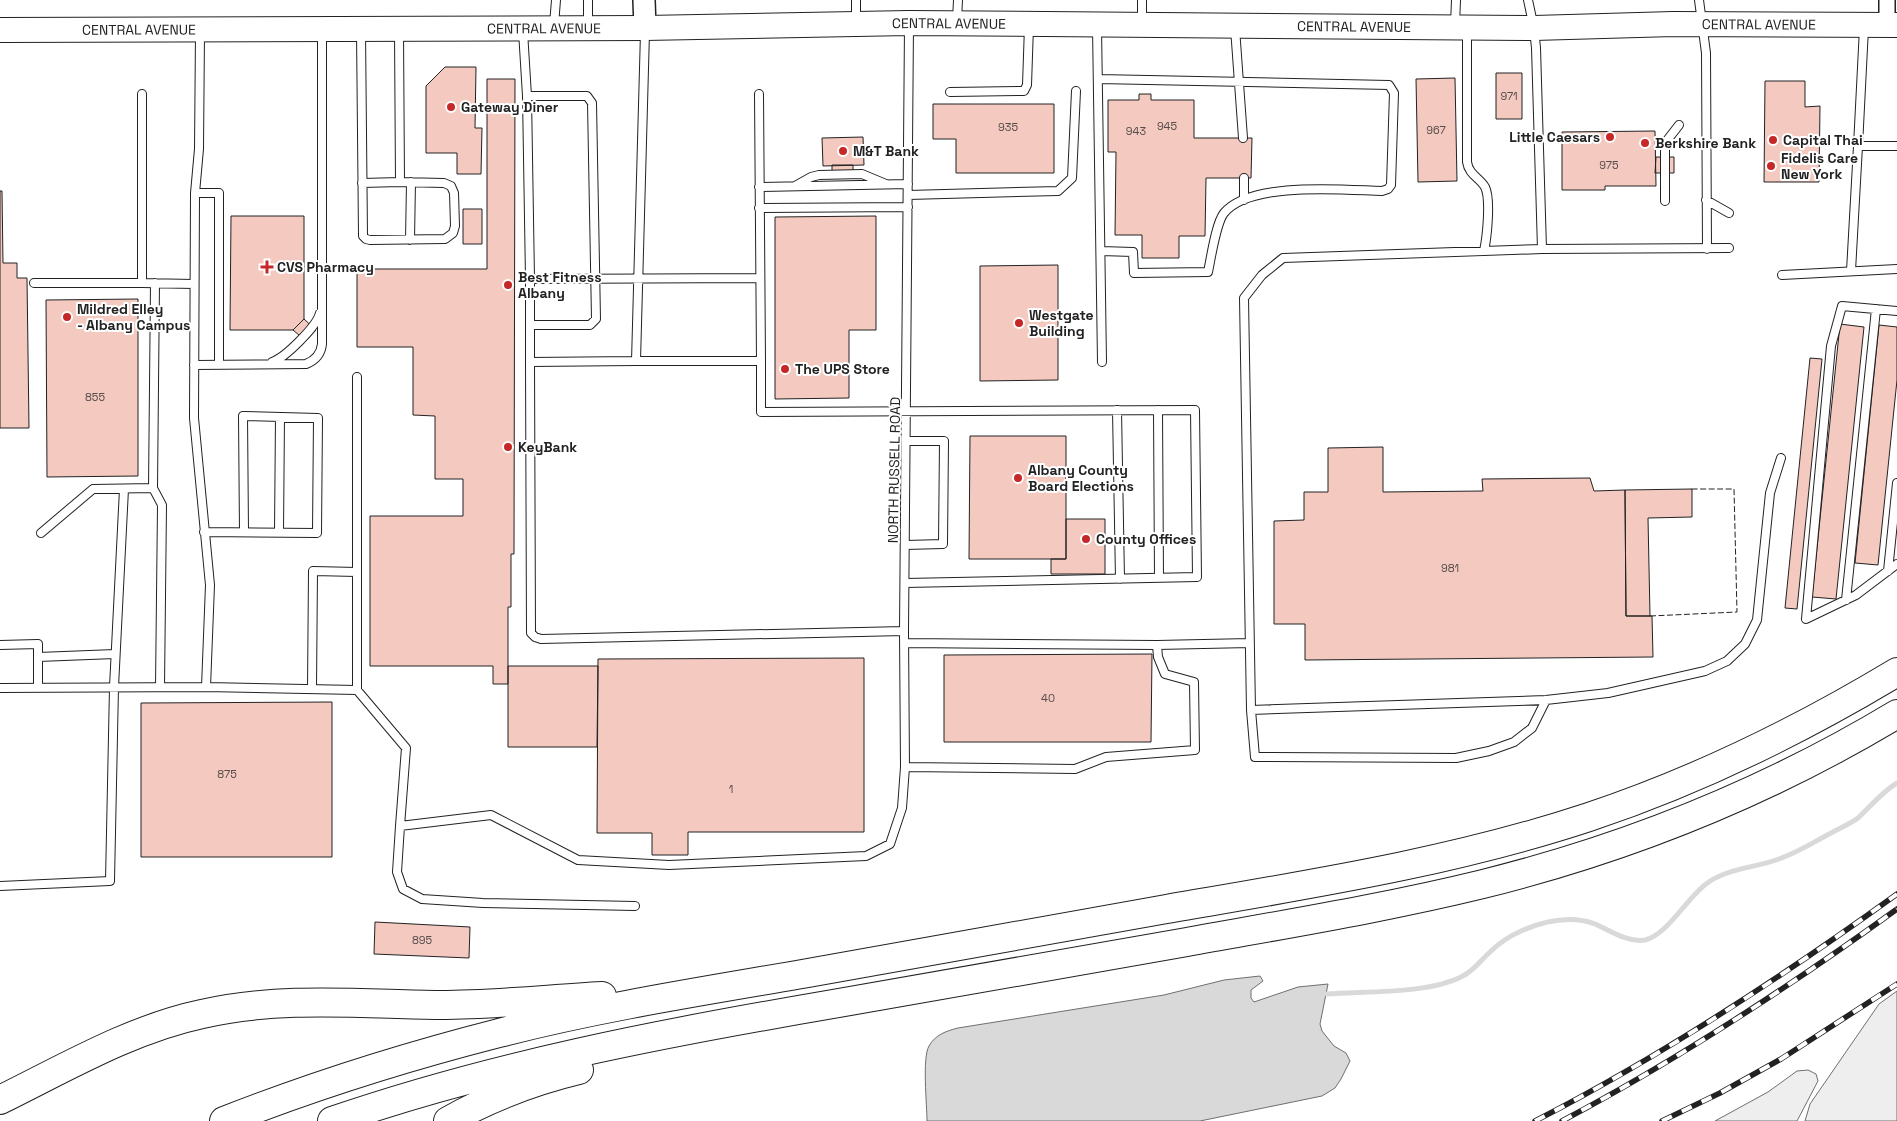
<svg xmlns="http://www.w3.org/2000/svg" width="1897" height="1121" font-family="'Space Grotesk',sans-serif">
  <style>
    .green { fill: #eee; stroke: #6f6f6f }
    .water { fill: #d9d9d9; stroke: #6f6f6f }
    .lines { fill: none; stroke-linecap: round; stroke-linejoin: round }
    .stream { stroke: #d9d9d9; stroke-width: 5 }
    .building { fill: #f3c9c0; stroke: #222 }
    .lane-casing { stroke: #222; stroke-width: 10 }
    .street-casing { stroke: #222; stroke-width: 18 }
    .secondary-casing { stroke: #222; stroke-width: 24 }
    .primary-casing { stroke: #222; stroke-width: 26 }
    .highway-casing { stroke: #222; stroke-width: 30 }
    .lane { stroke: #fff; stroke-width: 8 }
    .street { stroke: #fff; stroke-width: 15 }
    .secondary { stroke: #fff; stroke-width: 21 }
    .primary { stroke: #fff; stroke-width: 24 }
    .highway { stroke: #fff; stroke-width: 28 }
    .rail-casing { stroke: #222; stroke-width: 5.5 }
    .rail { stroke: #fff; stroke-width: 4; stroke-dasharray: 11; stroke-linecap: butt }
    .fence { stroke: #222; stroke-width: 1; stroke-dasharray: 6 2.5; stroke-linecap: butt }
    .poi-dot { fill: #c62828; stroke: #fff; stroke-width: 2 }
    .labels { text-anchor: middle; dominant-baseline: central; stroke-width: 4; stroke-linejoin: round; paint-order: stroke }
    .number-label { font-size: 11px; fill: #564c4a }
    .street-label { font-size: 14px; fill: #222; stroke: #fff }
    .poi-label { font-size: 14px; font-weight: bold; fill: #222; stroke: #fff; text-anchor: start }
  </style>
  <rect width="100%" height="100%" fill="#fff"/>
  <path class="green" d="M 1897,991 L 1897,1121 L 1805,1121 L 1810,1104 L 1879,1004 Z
    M 1808,1070 L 1816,1074 L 1818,1081 L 1797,1121 L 1715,1121 L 1768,1092 L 1797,1071 Z"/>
  <path class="water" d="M 1260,976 L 1263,981 L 1251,990 L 1251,998 L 1254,1002 L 1298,987 L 1328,984 L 1320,1024 L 1322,1031 L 1334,1046 L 1346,1053 L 1350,1061 L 1341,1079 L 1335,1088 L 1322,1096 L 1200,1121 L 927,1121 C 927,1105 922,1058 929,1046 C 935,1035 946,1031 958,1028 L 1164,995 L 1224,980 Z"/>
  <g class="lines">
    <path class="stream" d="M 1327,994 C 1366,991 1427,994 1461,977 C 1473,972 1480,961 1490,952 C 1498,944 1510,936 1521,931 C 1544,921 1571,915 1595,924 C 1609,930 1628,943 1645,940 C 1667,935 1687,898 1706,884 C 1728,867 1759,868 1784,857 C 1800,851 1816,841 1831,833 C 1840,828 1850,824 1858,818 C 1871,806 1882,792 1897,783"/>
  </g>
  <path class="building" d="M 445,67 L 476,67 L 475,128 L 482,128 L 481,174 L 457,174 L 457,153 L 426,153 L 426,86 Z
    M 1496,73 L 1522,73 L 1522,119 L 1496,119 Z
    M 1455,78 L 1457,181 L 1418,182 L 1416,79 Z
    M 487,79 L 515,79 L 514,554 L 511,554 L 511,607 L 508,607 L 508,684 L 493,684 L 493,666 L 370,666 L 370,516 L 463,516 L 463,479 L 435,479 L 435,416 L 413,415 L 413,347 L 357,347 L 357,269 L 487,269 Z
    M 1765,81 L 1805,81 L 1805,107 L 1820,106 L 1819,182 L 1764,182 Z
    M 1139,94 L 1151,94 L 1151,100 L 1194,100 L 1194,138 L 1252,138 L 1251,178 L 1206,178 L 1205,236 L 1179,236 L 1179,258 L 1142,258 L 1142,235 L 1115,235 L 1116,152 L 1108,152 L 1108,100 L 1139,100 Z
    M 933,104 L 1054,104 L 1054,173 L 956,173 L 956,139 L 933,139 Z
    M 1655,131 L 1656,186 L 1605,186 L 1605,190 L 1562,190 L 1562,132 Z
    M 863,137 L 864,165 L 823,166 L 822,138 Z
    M 1656,157 L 1674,157 L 1674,173 L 1655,173 Z
    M 832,165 L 853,165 L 853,178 L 832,178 Z
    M 0,191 L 2,191 L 3,263 L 17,263 L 17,278 L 27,278 L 29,428 L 0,428 Z
    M 463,209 L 482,209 L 482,244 L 463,244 Z
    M 231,216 L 304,216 L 304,319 L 293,330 L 230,330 Z
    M 876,216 L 876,330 L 849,330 L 849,398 L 775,399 L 775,217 Z
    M 1058,265 L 1058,380 L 980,381 L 980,266 Z
    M 138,299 L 138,476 L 47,477 L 46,300 Z
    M 304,319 L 316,330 L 306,341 L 293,330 Z
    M 1840,324 L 1864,327 L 1836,599 L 1812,597 Z
    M 1879,325 L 1897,327 L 1897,380 L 1878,565 L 1855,563 Z
    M 1810,358 L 1822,359 L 1797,609 L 1785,608 Z
    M 970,436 L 1066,436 L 1066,559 L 969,559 Z
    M 1383,447 L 1383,492 L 1483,491 L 1482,479 L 1590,478 L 1594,491 L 1625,490 L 1626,616 L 1652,616 L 1653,657 L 1305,660 L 1305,624 L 1274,624 L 1274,521 L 1304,520 L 1304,492 L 1328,492 L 1328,448 Z
    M 1692,489 L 1692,517 L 1648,518 L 1650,616 L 1626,616 L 1625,490 Z
    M 1066,519 L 1105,519 L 1105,574 L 1051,574 L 1051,559 L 1066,559 Z
    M 1152,654 L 1151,742 L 944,742 L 944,655 Z
    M 864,658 L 864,832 L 688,832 L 688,855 L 652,855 L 652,833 L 597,833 L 598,659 Z
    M 508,666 L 598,666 L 597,747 L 508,747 Z
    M 332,702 L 332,857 L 141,857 L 141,703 Z
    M 375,922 L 470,927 L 469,958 L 374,954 Z"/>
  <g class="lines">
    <defs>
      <path id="lane" d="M 856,0 L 856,20
        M 1142,0 L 1142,23
        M 1528,0 L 1534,28 L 1536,48 L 1542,249 L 1729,248
        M 1699,0 L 1706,53 L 1707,249
        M 957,20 L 958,0
        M 554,25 L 556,0
        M 1455,25 L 1456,0
        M 588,27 L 588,0
        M 1097,27 L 1102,362
        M 1235,28 L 1243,138
        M 1864,28 L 1858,146 L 1897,146
        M 1467,30 L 1467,162 C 1469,175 1479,177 1485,187 C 1491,199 1487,237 1484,251
        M 361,31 L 363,236 L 366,239 L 370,240 L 445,239 L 453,233 L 455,226 L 454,193 L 451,186 L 444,183 L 400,182 L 399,32
        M 523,31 L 527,96
        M 645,32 L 636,361 L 530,362 L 531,633 L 535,637 L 541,639 L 904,631
        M 1098,79 L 1389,85 L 1394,93 L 1391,185 L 1388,189 L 1382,191 C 1344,190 1250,181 1224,213 C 1216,223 1211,258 1208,272 L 1134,273 L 1133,252 L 1101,251
        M 950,92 L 1024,91 L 1027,85 L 1029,26
        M 142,94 L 142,283 L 194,284
        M 759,94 L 761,361
        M 1244,178 L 1244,200
        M 362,183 L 400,182
        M 795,186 L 811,177 L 819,175 L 862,174 L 886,184
        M 759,187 L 908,184
        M 195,193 L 219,193 L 219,365
        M 908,195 L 1058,191 L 1072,178 L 1076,91
        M 1706,200 L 1729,213
        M 1665,201 L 1665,143 L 1679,125
        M 759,208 L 908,207
        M 410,240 L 411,182
        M 1542,249 L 1283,258 L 1262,275 L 1244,298 L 1251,710 L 1546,700 L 1608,693 L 1705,671 L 1727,661 L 1745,644 L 1757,620 L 1770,493 L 1781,458
        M 1851,271 L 1858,146
        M 1782,275 L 1897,269
        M 530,279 L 527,96 L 587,96 L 592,103 L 596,319 L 590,325 L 530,325
        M 34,283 L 142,283
        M 155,283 L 153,488 L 162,505 L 160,687
        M 1897,311 L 1842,306 L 1831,346 L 1806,619 L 1856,595 L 1897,564
        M 636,361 L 761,361 L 761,412 L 1195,410 L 1197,577 L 905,583
        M 272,362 C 285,358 317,326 320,313
        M 530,362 L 530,279 L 760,278
        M 194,365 L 306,364 C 316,360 321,354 322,344 L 322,31
        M 1117,410 L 1120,579
        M 1158,410 L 1159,578
        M 204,532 L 317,533 L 318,418 L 243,416 L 244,532
        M 279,532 L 280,417
        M 41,533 L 93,489 L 153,488
        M 905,545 L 943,544 L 944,441 L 907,441
        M 1888,571 L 1897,483
        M 1846,600 L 1876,309
        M 904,643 L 1157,645 L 1250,643
        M 0,645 L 38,644 L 38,688
        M 38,657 L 115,654
        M 206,687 L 357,690 L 406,748 L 400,826 L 491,815 L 578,860 L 669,865 L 866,856 L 890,844 L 902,808 L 905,767 L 904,631 L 909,25
        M 0,688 L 206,687 L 210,585 L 194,418 L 195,193 L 199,149 L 200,33
        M 312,688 L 313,571 L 357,572
        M 357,690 L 357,377
        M 1251,710 L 1255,757 L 1456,758 L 1489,751 L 1514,742 L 1532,728 L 1546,700
        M 905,767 L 1075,769 L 1106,757 L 1195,750 L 1194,682 L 1165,674 L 1158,657 L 1157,645
        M 400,826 L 397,872 L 403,889 L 422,899 L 483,903 L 635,906
        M 0,886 L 110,881 L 114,687 L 124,489"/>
      <path id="street" d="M 1887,0 L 1887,25"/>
      <path id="secondary" d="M 644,0 L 645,28"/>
      <g id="primary">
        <path id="s1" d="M 0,30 L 645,28 L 909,23 L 1534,28 L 1673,24 L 1897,25"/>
      </g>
      <path id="highway" d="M 0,1100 C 65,1068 131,1029 202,1014 C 279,996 361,1004 440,1005 C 494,1005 548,999 602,996
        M 224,1121 C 313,1086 405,1057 499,1033 C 600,1007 704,991 808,973 C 926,952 1043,931 1161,910 C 1305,885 1450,863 1589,817 C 1697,781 1799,731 1897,672
        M 332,1121 C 495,1065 663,1033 833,1004 C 951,983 1069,962 1187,942 C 1286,924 1385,908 1483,884 C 1628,848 1769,791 1897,714
        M 448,1121 C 489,1098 533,1081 579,1070"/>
    </defs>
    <use href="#lane" class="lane-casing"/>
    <use href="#street" class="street-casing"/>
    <use href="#secondary" class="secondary-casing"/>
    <use href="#primary" class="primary-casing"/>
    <use href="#highway" class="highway-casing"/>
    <use href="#lane" class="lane"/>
    <use href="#street" class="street"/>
    <use href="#secondary" class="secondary"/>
    <use href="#primary" class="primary"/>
    <use href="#highway" class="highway"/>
    <defs>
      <path id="rail" d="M 1535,1121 C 1662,1056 1782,977 1897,894
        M 1562,1121 C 1679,1059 1789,987 1897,909
        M 1662,1121 L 1720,1093 L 1781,1059 L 1897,984"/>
    </defs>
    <use href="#rail" class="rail-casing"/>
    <use href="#rail" class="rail"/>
    <path class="fence" d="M 1650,616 L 1737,612 L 1734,489 L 1689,489"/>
  </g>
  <g class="poi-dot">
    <circle cx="451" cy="107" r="5"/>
    <circle cx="1610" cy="137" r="5"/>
    <circle cx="1773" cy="140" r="5"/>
    <circle cx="1645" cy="143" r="5"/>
    <circle cx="843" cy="151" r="5"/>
    <circle cx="1771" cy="166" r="5"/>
    <path d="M264.5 259.5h5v5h5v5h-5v5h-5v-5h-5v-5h5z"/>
    <circle cx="508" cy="285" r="5"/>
    <circle cx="67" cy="317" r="5"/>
    <circle cx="1019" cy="323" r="5"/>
    <circle cx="785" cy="369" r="5"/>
    <circle cx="508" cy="447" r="5"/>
    <circle cx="1018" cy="478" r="5"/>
    <circle cx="1086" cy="539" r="5"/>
  </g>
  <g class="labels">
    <g class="number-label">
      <text x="1509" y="96">971</text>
      <text x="1167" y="126">945</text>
      <text x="1008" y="127">935</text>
      <text x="1436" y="130">967</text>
      <text x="1136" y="131">943</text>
      <text x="1609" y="165">975</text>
      <text x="95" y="397">855</text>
      <text x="1450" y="568">981</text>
      <text x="1048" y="698">40</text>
      <text x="227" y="774">875</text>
      <text x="731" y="789">1</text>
      <text x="422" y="940">895</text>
    </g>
    <g class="street-label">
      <text stroke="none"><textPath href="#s1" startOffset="949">CENTRAL AVENUE</textPath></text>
      <text stroke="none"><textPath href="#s1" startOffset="1759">CENTRAL AVENUE</textPath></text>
      <text stroke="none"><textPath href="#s1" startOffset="1354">CENTRAL AVENUE</textPath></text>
      <text stroke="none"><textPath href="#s1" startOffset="139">CENTRAL AVENUE</textPath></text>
      <text stroke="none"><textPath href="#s1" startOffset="544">CENTRAL AVENUE</textPath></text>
      <text transform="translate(894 470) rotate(-89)">NORTH RUSSELL ROAD</text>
    </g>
    <g class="poi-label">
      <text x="461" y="107">Gateway Diner</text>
      <text x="1600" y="137" text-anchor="end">Little Caesars</text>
      <text x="1783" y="140">Capital Thai</text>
      <text x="1655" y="143">Berkshire Bank</text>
      <text x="853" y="151">M&amp;T Bank</text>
      <text x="1781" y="158">Fidelis Care<tspan x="1781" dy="16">New York</tspan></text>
      <text x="277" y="267">CVS Pharmacy</text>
      <text x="518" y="277">Best Fitness<tspan x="518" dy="16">Albany</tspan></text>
      <text x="77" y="309">Mildred Elley<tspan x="77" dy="16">- Albany Campus</tspan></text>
      <text x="1029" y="315">Westgate<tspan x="1029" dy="16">Building</tspan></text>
      <text x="795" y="369">The UPS Store</text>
      <text x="518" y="447">KeyBank</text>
      <text x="1028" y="470">Albany County<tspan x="1028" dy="16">Board Elections</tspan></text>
      <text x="1096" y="539">County Offices</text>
    </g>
  </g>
</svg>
